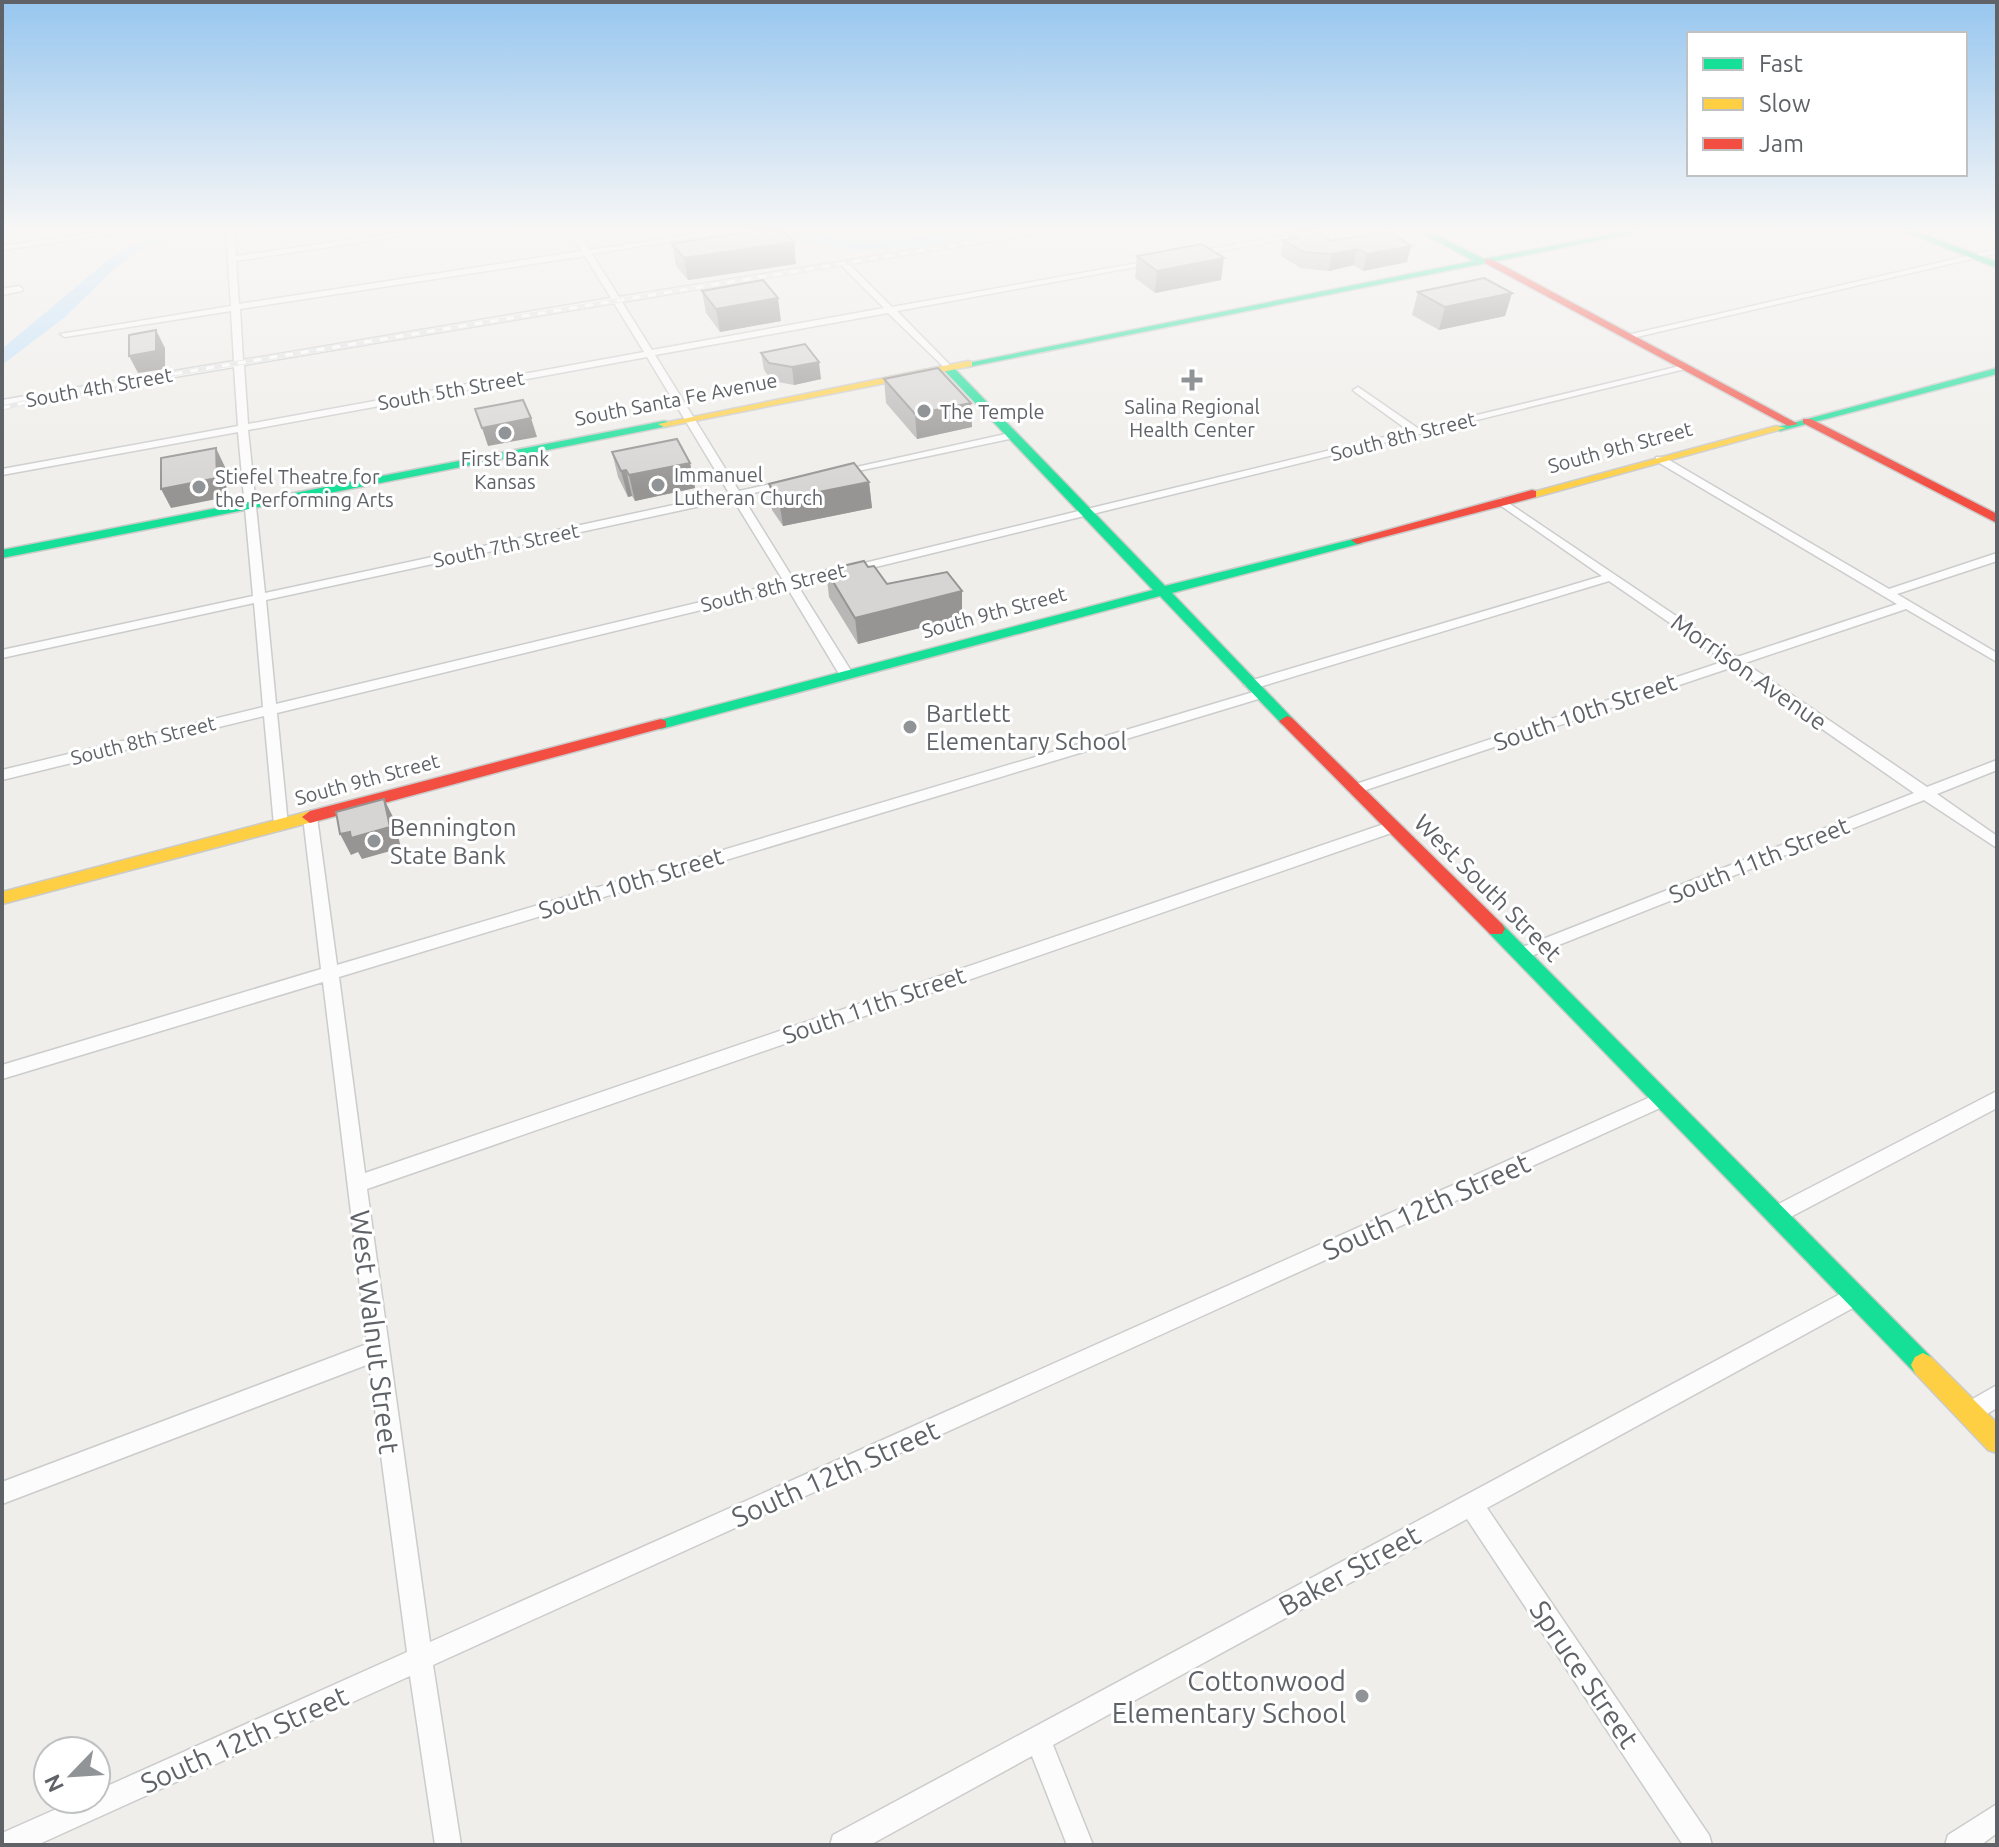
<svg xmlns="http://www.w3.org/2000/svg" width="1999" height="1847" font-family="Ubuntu,sans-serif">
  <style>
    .green { fill: #d8ebd6 }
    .water { fill: #bfe0f9 }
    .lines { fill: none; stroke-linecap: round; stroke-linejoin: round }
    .street-casing { stroke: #cbcccc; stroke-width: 3 }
    .fast-casing { stroke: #cacacb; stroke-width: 3 }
    .slow-casing { stroke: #cacacb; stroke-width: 3 }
    .jam-casing { stroke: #cacacb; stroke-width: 3 }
    .street { fill: #fdfcfc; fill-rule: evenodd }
    .fast { fill: #16e098; fill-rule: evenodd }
    .slow { fill: #ffcf43; fill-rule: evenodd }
    .jam { fill: #f24e42; fill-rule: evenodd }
    .rail-casing { stroke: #e4e4e4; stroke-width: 5 }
    .rail { stroke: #fff; stroke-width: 3; stroke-dasharray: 8; stroke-linecap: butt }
    .wall { fill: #b8b7b5 }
    .shaded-wall { fill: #969594 }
    .building { fill: #d6d5d3; stroke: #969594; stroke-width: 2 }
    .poi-dot { fill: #919496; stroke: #fff; stroke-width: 3 }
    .labels { text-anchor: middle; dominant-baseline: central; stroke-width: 6; stroke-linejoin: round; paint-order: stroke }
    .far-street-label { font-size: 20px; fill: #5f6368; stroke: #fff }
    .far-poi-label { font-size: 20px; fill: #5f6368; stroke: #fff; text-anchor: start }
    .street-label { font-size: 24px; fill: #5f6368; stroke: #fff }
    .poi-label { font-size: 24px; fill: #5f6368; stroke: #fff; text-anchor: start }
    .near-street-label { font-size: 28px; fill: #5f6368; stroke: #fff }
    .near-poi-label { font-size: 28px; fill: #5f6368; stroke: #fff; text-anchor: end }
  </style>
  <rect width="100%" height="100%" fill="#efeeea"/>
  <path class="green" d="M 717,231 L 997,231 L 996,234 L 1030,231 L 919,249 L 851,251 Z"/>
  <path class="water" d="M 169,231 L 186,231 L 140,250 L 115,268 L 65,317 L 2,365 L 2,349 L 114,255 Z
    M 746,231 L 791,231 L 868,242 L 975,231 L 1005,231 L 928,245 L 859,250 Z"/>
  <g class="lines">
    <defs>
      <path id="street" d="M 111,231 L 132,231 L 2,250 L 2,246 Z
        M 226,231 L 234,231 L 236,256 L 412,231 L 432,231 L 236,261 L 239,304 L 582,251 L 570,231 L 578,231 L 590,250 L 708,232 L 712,234 L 592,254 L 619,297 L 1034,231 L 1053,231 L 849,264 L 892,307 L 1160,259 L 1157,263 L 897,311 L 951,366 L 951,370 L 948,371 L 888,313 L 655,355 L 739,491 L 789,480 L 794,483 L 742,496 L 794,580 L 1409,431 L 1355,392 L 1353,390 L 1358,387 L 1419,429 L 1684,365 L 1689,368 L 798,586 L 853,674 L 846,678 L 839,674 L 788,589 L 277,713 L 288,825 L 281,830 L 274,825 L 264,716 L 2,780 L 2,770 L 263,707 L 254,603 L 2,658 L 2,650 L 253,596 L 238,432 L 2,475 L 2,469 L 238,426 L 234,367 L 2,406 L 2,400 L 234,361 L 231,311 L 65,337 L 60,334 L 231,306 ZM 585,256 L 611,298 L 243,360 L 240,309 ZM 841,265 L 884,308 L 652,350 L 622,302 ZM 614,303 L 644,352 L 248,424 L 244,365 ZM 647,357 L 729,493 L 265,593 L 248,430 ZM 733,499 L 784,582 L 276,704 L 266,600 Z
        M 1216,231 L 1225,231 L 1245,243 L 1312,231 L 1328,231 L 1189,257 L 1189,253 L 1237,244 Z
        M 1997,249 L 1997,253 L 1628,339 L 1623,336 Z
        M 19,286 L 23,289 L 22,291 L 2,295 L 2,289 Z
        M 1010,433 L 1015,436 L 1014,438 L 839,475 L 834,472 Z
        M 1656,457 L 1664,457 L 1889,589 L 1997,553 L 1997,561 L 1897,594 L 1997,653 L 1997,662 L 1906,609 L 1745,663 L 1927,787 L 1997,760 L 1997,770 L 1937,794 L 1997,836 L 1997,848 L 1924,800 L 1521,960 L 1515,958 L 1513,954 L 1515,950 L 1914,793 L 1733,667 L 1360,792 L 1350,792 L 1348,789 L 1350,786 L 1725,661 L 1609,581 L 1256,688 L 1251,689 L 1244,685 L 1246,682 L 1602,576 L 1497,503 L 1495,501 L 1501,498 L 1737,657 L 1897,604 L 1656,461 Z
        M 1260,690 L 1265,691 L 1265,697 L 339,977 L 365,1173 L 1387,823 L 1397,823 L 1399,827 L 1397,831 L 367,1189 L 430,1642 L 1657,1094 L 1663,1091 L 1669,1094 L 1672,1099 L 1669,1104 L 433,1665 L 461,1845 L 435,1845 L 410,1676 L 37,1845 L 2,1845 L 2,1833 L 79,1799 L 96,1799 L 96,1791 L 407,1652 L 369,1364 L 2,1504 L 2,1482 L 367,1344 L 323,982 L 2,1079 L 2,1065 L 321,969 L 303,817 L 305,813 L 315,813 L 317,817 L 337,965 Z
        M 1997,1091 L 1997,1108 L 1783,1221 L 1776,1224 L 1769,1221 L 1766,1215 L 1769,1209 Z
        M 1855,1286 L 1862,1289 L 1865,1296 L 1862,1303 L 1487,1508 L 1709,1835 L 1712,1845 L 1683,1845 L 1467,1519 L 1053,1745 L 1093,1845 L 1067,1845 L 1032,1756 L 870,1845 L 830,1845 L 833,1835 Z
        M 1997,1385 L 1997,1408 L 1970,1424 L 1962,1421 L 1959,1413 L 1962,1405 Z
        M 1997,1804 L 1997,1833 L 1981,1845 L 1945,1845 L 1948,1835 Z"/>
      <path id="fast" d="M 1418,231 L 1428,231 L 1484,259 L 1628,231 L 1645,231 L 968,367 L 963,364 L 1474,261 Z
        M 1903,231 L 1915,231 L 1997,262 L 1997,268 Z
        M 944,366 L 952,366 L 1165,586 L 1362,537 L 1362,543 L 1172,593 L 1292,718 L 1292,724 L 1282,724 L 1160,596 L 661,729 L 656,727 L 656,721 L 1153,590 L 944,370 Z
        M 1997,368 L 1997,374 L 1780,431 L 1774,428 Z
        M 664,421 L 668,422 L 668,426 L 2,558 L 2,550 Z
        M 1496,922 L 1502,924 L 1931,1357 L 1935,1365 L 1931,1373 L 1923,1377 L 1915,1373 L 1490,934 L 1487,929 L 1490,924 Z"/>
      <path id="slow" d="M 968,361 L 972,362 L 972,366 L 664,427 L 658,424 Z
        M 1776,426 L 1786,428 L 1536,497 L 1526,494 Z
        M 310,811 L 316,813 L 318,817 L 316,821 L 2,904 L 2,892 Z
        M 1923,1353 L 1931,1357 L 1997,1423 L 1997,1453 L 1988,1450 L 1915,1373 L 1911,1365 L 1915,1357 Z"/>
      <path id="jam" d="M 1485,259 L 1491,259 L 1798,424 L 1788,426 L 1485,263 Z
        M 1803,419 L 1811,419 L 1997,514 L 1997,523 L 1803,423 Z
        M 1532,490 L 1536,491 L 1536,497 L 1357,544 L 1351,540 Z
        M 1287,716 L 1292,718 L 1502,924 L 1505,929 L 1502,934 L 1490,934 L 1282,724 L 1279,721 Z
        M 661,719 L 666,721 L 666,727 L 310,823 L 302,817 L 310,811 Z"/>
    </defs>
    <use href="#street" class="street-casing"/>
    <use href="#fast" class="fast-casing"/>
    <use href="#slow" class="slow-casing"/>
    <use href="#jam" class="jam-casing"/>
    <use href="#street" class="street"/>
    <use href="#fast" class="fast"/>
    <use href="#slow" class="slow"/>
    <use href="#jam" class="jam"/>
    <defs>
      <path id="rail" d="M 2,408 L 74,391 L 238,363 L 1040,231"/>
    </defs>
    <use href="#rail" class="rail-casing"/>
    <use href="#rail" class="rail"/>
  </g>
  <path class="wall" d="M 1289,233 L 1332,241 L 1407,262 L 1363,271 L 1354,265 L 1329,271 L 1301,268 L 1281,256 L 1283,240 L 1288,239 Z
    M 672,244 L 796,264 L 688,280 L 676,266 Z
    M 1137,256 L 1221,280 L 1155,293 L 1135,278 Z
    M 702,291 L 781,321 L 720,332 L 706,313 Z
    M 1418,292 L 1512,293 L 1505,316 L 1439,330 L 1412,315 Z
    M 761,353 L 821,379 L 794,385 L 772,381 L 764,370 Z
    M 884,379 L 972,427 L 917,439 L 886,403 Z
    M 612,452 L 690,463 L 695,488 L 635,501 L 632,496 L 628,497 L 618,477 Z
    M 869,482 L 872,508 L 783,526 L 772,510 L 769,484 Z
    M 868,567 L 887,584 L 962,617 L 858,644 L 829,597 L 826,570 Z"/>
  <path class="shaded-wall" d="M 794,242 L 796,264 L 688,280 L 684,258 Z
    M 1411,246 L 1407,262 L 1363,271 L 1367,254 Z
    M 1357,249 L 1354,265 L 1329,271 L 1332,254 Z
    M 1224,258 L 1221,280 L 1155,293 L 1157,271 Z
    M 1512,293 L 1505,316 L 1439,330 L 1445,307 Z
    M 778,298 L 781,321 L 720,332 L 716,309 Z
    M 156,330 L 165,348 L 165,369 L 138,373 L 129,356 Z
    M 819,362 L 821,379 L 794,385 L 792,367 Z
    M 971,403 L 972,427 L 917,439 L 915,414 Z
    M 531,418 L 537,437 L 488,446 L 482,428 Z
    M 216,448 L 225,467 L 227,497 L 171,508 L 161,489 Z
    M 690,463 L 695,488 L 635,501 L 629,475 Z
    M 626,470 L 632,496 L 628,497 L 621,471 Z
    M 869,482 L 872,508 L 783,526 L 779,500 Z
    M 962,591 L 962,617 L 858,644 L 855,618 Z
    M 384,799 L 394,819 L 401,848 L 362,859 L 358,852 L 351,855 L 340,834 Z"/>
  <path class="building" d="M 753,231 L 783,231 L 794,242 L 684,258 L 672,244 Z
    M 1300,231 L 1314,231 L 1332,241 L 1388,231 L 1411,246 L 1367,254 L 1357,249 L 1332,254 L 1304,252 L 1283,240 L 1298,238 L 1289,233 Z
    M 1202,244 L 1224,258 L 1157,271 L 1137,256 Z
    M 1484,278 L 1512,293 L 1445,307 L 1418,292 Z
    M 763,280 L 778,298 L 716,309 L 702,291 Z
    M 156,330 L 156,351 L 129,356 L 129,335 Z
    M 805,344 L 819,362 L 792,367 L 769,363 L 761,353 Z
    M 938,368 L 971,403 L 915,414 L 884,379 Z
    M 523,400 L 531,418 L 482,428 L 475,409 Z
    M 677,439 L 690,463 L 629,475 L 626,470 L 621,471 L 612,452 Z
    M 216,448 L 217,478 L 161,489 L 161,458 Z
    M 854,463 L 869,482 L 779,500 L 769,484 Z
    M 864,561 L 868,567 L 874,566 L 887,584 L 947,572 L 962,591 L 855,618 L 826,570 Z
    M 384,799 L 390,827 L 351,838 L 350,832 L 340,834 L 336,812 Z"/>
  <linearGradient id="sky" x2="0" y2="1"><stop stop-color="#97c6ef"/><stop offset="0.47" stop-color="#f8f7f6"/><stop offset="1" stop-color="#f8f7f6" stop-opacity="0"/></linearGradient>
  <rect width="1999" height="489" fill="url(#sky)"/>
  <g class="poi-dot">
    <path d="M1188 368h8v8h8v8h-8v8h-8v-8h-8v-8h8z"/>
    <circle cx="924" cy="411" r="8"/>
    <circle cx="505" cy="433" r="8"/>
    <circle cx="658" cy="485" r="8"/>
    <circle cx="199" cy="487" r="8"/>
    <circle cx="910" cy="727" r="8"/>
    <circle cx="374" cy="841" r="8"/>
    <circle cx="1362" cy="1696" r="8"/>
  </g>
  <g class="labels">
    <g class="far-street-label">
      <text transform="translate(99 387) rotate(-10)">South 4th Street</text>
      <text transform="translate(451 390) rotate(-10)">South 5th Street</text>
      <text transform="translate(676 399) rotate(-11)">South Santa Fe Avenue</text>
      <text transform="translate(1403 436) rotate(-14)">South 8th Street</text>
      <text transform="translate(1620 447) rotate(-15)">South 9th Street</text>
      <text transform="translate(506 545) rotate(-12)">South 7th Street</text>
      <text transform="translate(773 587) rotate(-14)">South 8th Street</text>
      <text transform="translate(994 612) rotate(-15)">South 9th Street</text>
      <text transform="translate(143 740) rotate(-14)">South 8th Street</text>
      <text transform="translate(367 779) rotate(-15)">South 9th Street</text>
    </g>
    <g class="far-poi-label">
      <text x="1192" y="406" text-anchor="middle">Salina Regional<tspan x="1192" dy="23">Health Center</tspan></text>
      <text x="940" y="411">The Temple</text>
      <text x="505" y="458" text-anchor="middle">First Bank<tspan x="505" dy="23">Kansas</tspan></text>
      <text x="674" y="474">Immanuel<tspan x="674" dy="23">Lutheran Church</tspan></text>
      <text x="215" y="476">Stiefel Theatre for<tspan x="215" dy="23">the Performing Arts</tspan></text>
    </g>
    <g class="street-label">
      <text transform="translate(1749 672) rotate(35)">Morrison Avenue</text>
      <text transform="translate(1585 712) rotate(-19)">South 10th Street</text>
      <text transform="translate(1759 860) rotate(-22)">South 11th Street</text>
      <text transform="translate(631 883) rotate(-17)">South 10th Street</text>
      <text transform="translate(1488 888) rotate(45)">West South Street</text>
      <text transform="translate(874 1005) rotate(-19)">South 11th Street</text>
    </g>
    <g class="poi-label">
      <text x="926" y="713">Bartlett<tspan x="926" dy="28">Elementary School</tspan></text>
      <text x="390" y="827">Bennington<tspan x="390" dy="28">State Bank</tspan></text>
    </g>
    <g class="near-street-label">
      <text transform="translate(1426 1206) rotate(-24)">South 12th Street</text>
      <text transform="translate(375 1332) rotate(83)">West Walnut Street</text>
      <text transform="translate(835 1473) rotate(-24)">South 12th Street</text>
      <text transform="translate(1349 1570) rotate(-29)">Baker Street</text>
      <text transform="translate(1585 1674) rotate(56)">Spruce Street</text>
      <text transform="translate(244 1739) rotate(-24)">South 12th Street</text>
    </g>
    <g class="near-poi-label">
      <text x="1346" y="1680">Cottonwood<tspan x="1346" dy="32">Elementary School</tspan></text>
    </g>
  </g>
  <rect width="1999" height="1847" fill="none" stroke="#5f6368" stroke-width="8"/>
  <rect x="1687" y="32" width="280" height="144" fill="#ffffff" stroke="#bfc1c3" stroke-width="2"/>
  <rect x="1703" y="58" width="40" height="12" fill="#16e098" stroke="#bfc1c3" stroke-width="2"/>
  <text x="1759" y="72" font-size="24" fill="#5f6368">Fast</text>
  <rect x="1703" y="98" width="40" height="12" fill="#ffcf43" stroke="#bfc1c3" stroke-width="2"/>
  <text x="1759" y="112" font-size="24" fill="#5f6368">Slow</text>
  <rect x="1703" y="138" width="40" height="12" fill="#f24e42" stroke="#bfc1c3" stroke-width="2"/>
  <text x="1759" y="152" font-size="24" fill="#5f6368">Jam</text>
  <g transform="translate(72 1775) rotate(245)"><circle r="38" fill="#ffffff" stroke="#bfc1c3" stroke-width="2"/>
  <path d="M0-6L14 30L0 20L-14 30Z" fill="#919496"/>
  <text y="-12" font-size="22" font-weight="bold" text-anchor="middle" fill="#5f6368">N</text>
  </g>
</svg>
